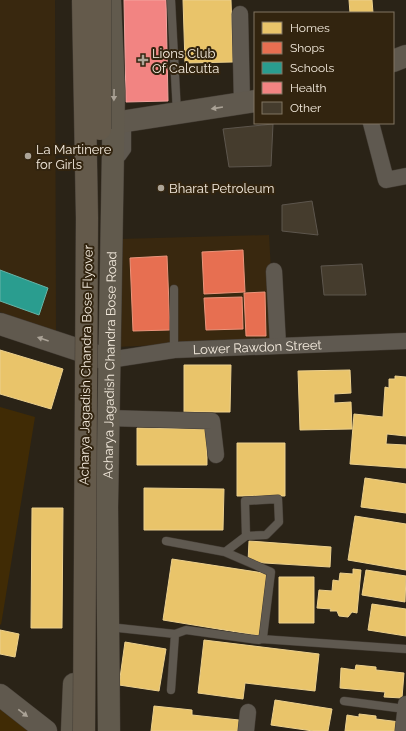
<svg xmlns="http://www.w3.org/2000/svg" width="406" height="731" font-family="Raleway,sans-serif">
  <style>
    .built { fill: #39280f }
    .green { fill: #402b05 }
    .homes { fill: #e9c46a; stroke: #ecd08d }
    .shops { fill: #e76f51; stroke: #eb947b }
    .schools { fill: #2a9d8f; stroke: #67b4a7 }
    .health { fill: #f28482; stroke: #f3a39e }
    .building { fill: #453c2d; stroke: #5d564d }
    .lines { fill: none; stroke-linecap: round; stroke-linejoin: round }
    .lane-casing { stroke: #433c34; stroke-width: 9 }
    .street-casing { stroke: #433c34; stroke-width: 17 }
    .secondary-casing { stroke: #433c34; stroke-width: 23 }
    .primary-casing { stroke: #433c34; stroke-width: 23 }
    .lane { stroke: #5f5950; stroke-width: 8 }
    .street { stroke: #5f5950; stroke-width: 16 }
    .secondary { stroke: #60594e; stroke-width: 22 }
    .primary { stroke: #615a4d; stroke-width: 22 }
    .highway-bridge-casing { stroke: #433c34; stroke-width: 23; stroke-linecap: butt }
    .highway-bridge { stroke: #645a4b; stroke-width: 22 }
    .oneway { fill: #aaa296 }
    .poi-dot { fill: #ada598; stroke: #32240f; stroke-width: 1.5 }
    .labels { text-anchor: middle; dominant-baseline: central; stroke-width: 4; stroke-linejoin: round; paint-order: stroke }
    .poi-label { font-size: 13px; fill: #f4ebde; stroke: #32240f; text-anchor: start }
    .street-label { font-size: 13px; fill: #f4ebde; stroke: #32240f }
  </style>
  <rect width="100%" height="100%" fill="#2a2317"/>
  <path class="built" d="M 0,0 L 55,0 L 56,332 L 0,312 Z
    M 269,235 L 275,340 L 116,347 L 119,239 Z"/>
  <path class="green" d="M 0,407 L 35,417 L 1,625 L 0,624 Z
    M 0,709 L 32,731 L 0,731 Z"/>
  <path class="homes" d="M 183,0 L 231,0 L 233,62 L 185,63 Z
    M 349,0 L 372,0 L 373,13 L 350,13 Z
    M 0,350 L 63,369 L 51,409 L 0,394 Z
    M 184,365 L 231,365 L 230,412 L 184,412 Z
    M 350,370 L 351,393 L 334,394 L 334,403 L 351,402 L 352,429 L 300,430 L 298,371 Z
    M 395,376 L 406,377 L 406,436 L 387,434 L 386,444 L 406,445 L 406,468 L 350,464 L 354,414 L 383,417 L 385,387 L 389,388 L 389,379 L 395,379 Z
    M 137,428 L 207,429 L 207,465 L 137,465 Z
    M 237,443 L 285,443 L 285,496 L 237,496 Z
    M 365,478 L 406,484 L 406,513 L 361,507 Z
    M 144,488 L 224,489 L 223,530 L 144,530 Z
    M 32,508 L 63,508 L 62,628 L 31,628 Z
    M 355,516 L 406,524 L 406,570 L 348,560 Z
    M 249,541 L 331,547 L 330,567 L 248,562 Z
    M 172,559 L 270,574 L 261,636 L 163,620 Z
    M 353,569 L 361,570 L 357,613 L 352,612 L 348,617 L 339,616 L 337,611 L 330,611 L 331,609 L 317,608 L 319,590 L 332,591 L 333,580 L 339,581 L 340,573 L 353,574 Z
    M 366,570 L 406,576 L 405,602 L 362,595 Z
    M 279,577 L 314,577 L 314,623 L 279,623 Z
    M 372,604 L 406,609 L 406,636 L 368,630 Z
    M 0,630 L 19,634 L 15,657 L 0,654 Z
    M 204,640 L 319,654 L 315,691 L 245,683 L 243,699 L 198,693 Z
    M 125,642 L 166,649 L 159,691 L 119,685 Z
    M 356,665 L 376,667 L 376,670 L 404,673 L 402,698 L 384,697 L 385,692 L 340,688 L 341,668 L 355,670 Z
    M 275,700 L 332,709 L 328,731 L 313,731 L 271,725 Z
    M 154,706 L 192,710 L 192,715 L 239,720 L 238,731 L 151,731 Z
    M 359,714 L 376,716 L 376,719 L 400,722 L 399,731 L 345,731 L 347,715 L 359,717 Z"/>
  <path class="shops" d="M 243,250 L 245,292 L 204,294 L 202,252 Z
    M 167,256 L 170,330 L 133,331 L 130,258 Z
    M 265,292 L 266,336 L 246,336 L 244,293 Z
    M 242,297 L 243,329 L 206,330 L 204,298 Z"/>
  <path class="schools" d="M 0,270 L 48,288 L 39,315 L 0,301 Z"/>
  <path class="health" d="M 124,0 L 166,0 L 168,101 L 126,102 Z"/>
  <path class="building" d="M 273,124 L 271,166 L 229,167 L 223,129 Z
    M 312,201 L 318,235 L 282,231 L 282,205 Z
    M 362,264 L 366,295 L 324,295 L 321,266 Z"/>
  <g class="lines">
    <defs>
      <path id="lane" d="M 171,0 L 177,113
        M 115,159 L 122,157 L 127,150 L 127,122
        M 174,350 L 174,289
        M 166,541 L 225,552 L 246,536 L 245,501 L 278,499 L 279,522 L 266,535 L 246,536
        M 109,627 L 175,634 L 171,690
        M 175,634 L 186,630 L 251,639 L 259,640 L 263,637 L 271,572 L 225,552
        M 261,639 L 406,649
        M 344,701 L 405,709"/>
      <g id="street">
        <path d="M 240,14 L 242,103"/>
        <path d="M 371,123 L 386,180 L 406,176"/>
        <path d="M 274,271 L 278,345"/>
        <path id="s1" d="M 109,360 L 174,350 L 406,341"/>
        <path d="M 108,418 L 212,421 L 216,455"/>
        <path d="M 246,731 L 248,712"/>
        <path d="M 403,731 L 406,704"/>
      </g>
      <path id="secondary" d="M 393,61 L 406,56
        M 94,126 L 255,101
        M 0,324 L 109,360
        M 0,695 L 46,731"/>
      <g id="primary">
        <path d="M 72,731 L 74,684"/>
        <path id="s2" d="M 109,731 L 107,507 L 114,91 L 110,0"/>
      </g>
    </defs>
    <use href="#lane" class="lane-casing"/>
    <use href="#street" class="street-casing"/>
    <use href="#secondary" class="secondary-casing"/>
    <use href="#primary" class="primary-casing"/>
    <use href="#lane" class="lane"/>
    <use href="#street" class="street"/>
    <use href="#secondary" class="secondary"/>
    <use href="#primary" class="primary"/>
    <defs>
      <path id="highway-bridge" d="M 83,0 L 87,218 L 84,731
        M 100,0 L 100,129"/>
    </defs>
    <use href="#highway-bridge" class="highway-bridge-casing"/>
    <use href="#highway-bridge" class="highway-bridge"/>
  </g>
  <defs><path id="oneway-solid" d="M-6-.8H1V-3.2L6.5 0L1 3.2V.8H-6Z"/></defs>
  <g class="oneway">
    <use href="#oneway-solid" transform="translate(114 95) rotate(91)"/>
    <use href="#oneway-solid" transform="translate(217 108) rotate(171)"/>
    <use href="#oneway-solid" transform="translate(43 339) rotate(-161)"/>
    <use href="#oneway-solid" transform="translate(23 713) rotate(38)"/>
  </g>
  <g class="poi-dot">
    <path d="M141 54h4v4h4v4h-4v4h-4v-4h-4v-4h4z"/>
    <circle cx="28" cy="156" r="4"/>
    <circle cx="161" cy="188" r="4"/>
  </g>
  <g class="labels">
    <g class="poi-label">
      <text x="152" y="53">Lions Club<tspan x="152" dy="15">Of Calcutta</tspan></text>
      <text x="36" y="149">La Martinere<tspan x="36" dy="15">for Girls</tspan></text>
      <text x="169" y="188">Bharat Petroleum</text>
    </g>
    <g class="street-label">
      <text stroke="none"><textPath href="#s1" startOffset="149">Lower Rawdon Street</textPath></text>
      <text transform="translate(86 365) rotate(-89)">Acharya Jagadish Chandra Bose Flyover</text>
      <text stroke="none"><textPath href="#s2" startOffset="366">Acharya Jagadish Chandra Bose Road</textPath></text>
    </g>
  </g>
  <rect x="254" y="12" width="140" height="112" fill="#32240f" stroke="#807462"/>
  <rect x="262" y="22" width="20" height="12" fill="#e9c46a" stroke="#807462"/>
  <text x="290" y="32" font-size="12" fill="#f4ebde">Homes</text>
  <rect x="262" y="42" width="20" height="12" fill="#e76f51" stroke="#807462"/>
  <text x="290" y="52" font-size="12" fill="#f4ebde">Shops</text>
  <rect x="262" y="62" width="20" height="12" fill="#2a9d8f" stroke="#807462"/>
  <text x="290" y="72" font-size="12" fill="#f4ebde">Schools</text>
  <rect x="262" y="82" width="20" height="12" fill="#f28482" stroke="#807462"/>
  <text x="290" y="92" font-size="12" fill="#f4ebde">Health</text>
  <rect x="262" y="102" width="20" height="12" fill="#453c2d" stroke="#807462"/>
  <text x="290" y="112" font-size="12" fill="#f4ebde">Other</text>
</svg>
